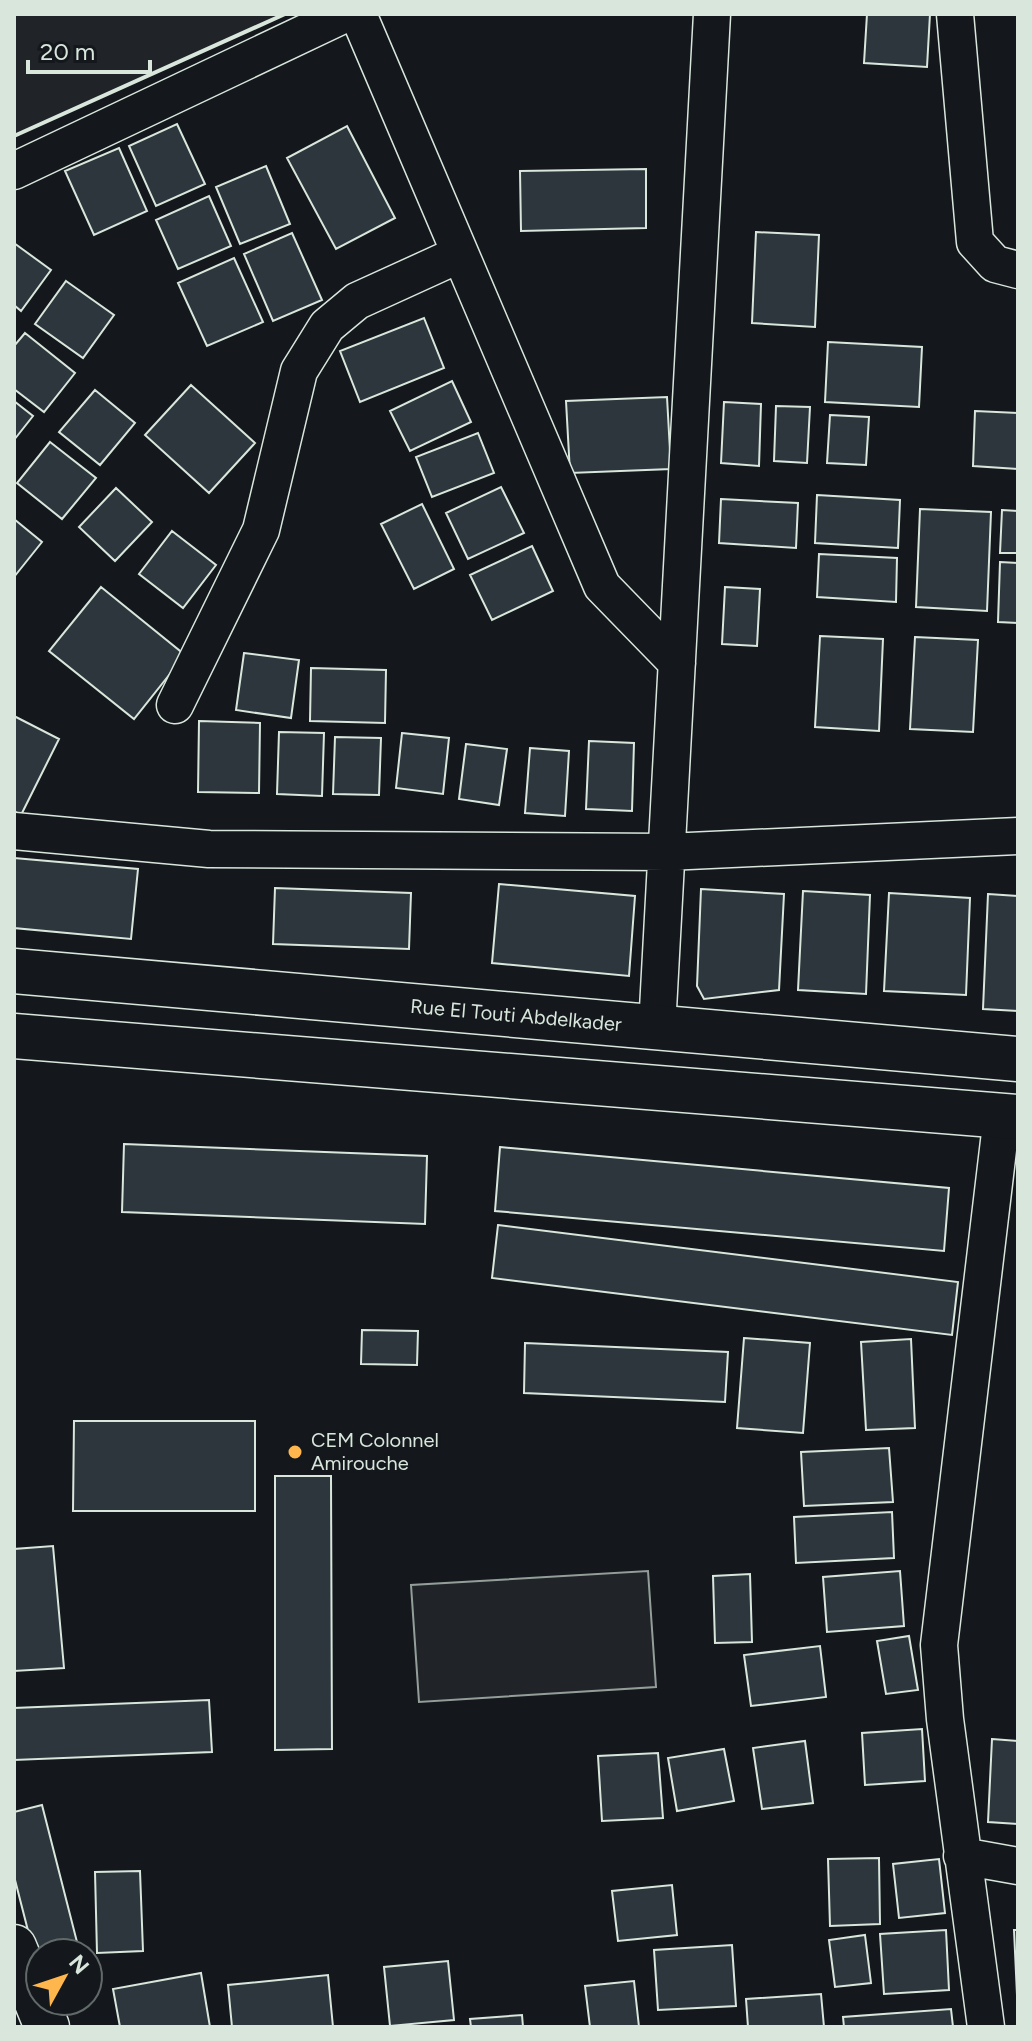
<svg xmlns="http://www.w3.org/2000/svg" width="1032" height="2041" font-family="Figtree,sans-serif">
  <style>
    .green { fill: #202428; stroke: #939e99; stroke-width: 2 }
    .building { fill: #2c363c; stroke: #d8e6dc; stroke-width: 2 }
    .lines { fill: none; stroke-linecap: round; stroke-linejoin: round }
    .minor-casing { stroke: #d8e6dc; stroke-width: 39 }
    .tertiary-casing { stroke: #d8e6dc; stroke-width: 47 }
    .secondary-casing { stroke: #d8e6dc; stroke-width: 47 }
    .minor { stroke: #14181c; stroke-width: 36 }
    .tertiary { stroke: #14181c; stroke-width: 44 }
    .secondary { stroke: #14181c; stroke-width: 44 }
    .wall { stroke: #d8e6dc; stroke-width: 4 }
    .poi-dot { fill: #ffb74d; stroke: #14181c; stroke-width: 3 }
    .labels { text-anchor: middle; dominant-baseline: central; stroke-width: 6; stroke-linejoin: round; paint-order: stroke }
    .street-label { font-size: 20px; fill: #d8e6dc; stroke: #14181c }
    .poi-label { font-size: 20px; fill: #d8e6dc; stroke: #14181c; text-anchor: start }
  </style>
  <rect width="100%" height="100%" fill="#14181c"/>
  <path class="green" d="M 14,14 L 285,14 L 14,136 Z
    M 648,1571 L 656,1687 L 419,1702 L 411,1585 Z"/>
  <path class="building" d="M 867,14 L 930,14 L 927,67 L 864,63 Z
    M 177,124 L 205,184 L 156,206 L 129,146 Z
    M 347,126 L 395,218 L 336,249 L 287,158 Z
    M 119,148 L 147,211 L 94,235 L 65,171 Z
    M 266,166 L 290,224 L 240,244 L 216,187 Z
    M 646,169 L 646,228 L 521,231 L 520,171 Z
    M 209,196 L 231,246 L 178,269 L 156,220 Z
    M 756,232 L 819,235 L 815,327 L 752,323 Z
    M 292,233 L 322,300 L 273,321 L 244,254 Z
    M 14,243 L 51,270 L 21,311 L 14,305 Z
    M 234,258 L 263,322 L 207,346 L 178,283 Z
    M 66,281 L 114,315 L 83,358 L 35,324 Z
    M 424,318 L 444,368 L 360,402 L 340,351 Z
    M 25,333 L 75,373 L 44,412 L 14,389 L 14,346 Z
    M 828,342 L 922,347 L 919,407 L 825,402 Z
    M 452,381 L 471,422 L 410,451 L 390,411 Z
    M 191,385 L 255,443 L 209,493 L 145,435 Z
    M 95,390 L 135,423 L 100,465 L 59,432 Z
    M 667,397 L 671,469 L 570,473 L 566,401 Z
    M 14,401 L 33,416 L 14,440 Z
    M 724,402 L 761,404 L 759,466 L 721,463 Z
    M 776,406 L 810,407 L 807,463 L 774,461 Z
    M 975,411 L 1018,413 L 1018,469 L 973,466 Z
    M 830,415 L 869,417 L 866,465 L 827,463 Z
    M 478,433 L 494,473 L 432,497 L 416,457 Z
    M 50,442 L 96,478 L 62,519 L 17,483 Z
    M 501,487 L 524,533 L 468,559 L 446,513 Z
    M 116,488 L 152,522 L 115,561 L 79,527 Z
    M 817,495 L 900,500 L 898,548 L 815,543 Z
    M 721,499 L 798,503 L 796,548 L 719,543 Z
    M 422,504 L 454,569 L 414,589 L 381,524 Z
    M 920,509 L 991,512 L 987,611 L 916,607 Z
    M 1002,510 L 1018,511 L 1018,553 L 1000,553 Z
    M 14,519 L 42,542 L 14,577 Z
    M 172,531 L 216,565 L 183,608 L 139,574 Z
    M 532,546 L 553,591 L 492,620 L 470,575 Z
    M 819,554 L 897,558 L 896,602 L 817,597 Z
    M 1000,562 L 1018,563 L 1018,623 L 998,622 Z
    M 101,587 L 185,655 L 134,719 L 49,651 Z
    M 725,587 L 760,589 L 757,646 L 722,644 Z
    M 820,636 L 883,639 L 879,731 L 815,727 Z
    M 915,637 L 978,640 L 973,732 L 910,729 Z
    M 244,653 L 299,660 L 291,718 L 236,710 Z
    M 311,668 L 386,670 L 385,723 L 310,721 Z
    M 14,716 L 59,739 L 21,815 L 14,811 Z
    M 199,721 L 260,723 L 259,793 L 198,792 Z
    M 279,732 L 324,733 L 322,796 L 277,794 Z
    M 402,733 L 449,738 L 443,794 L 396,788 Z
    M 335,737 L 381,738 L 379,795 L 333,794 Z
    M 589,741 L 634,743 L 632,811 L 586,809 Z
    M 466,744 L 507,749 L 499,805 L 459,799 Z
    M 530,748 L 569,751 L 565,816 L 525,813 Z
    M 14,858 L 138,869 L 131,939 L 14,928 Z
    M 499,884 L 635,896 L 629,976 L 492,963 Z
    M 275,888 L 411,893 L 409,949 L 273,944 Z
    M 701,889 L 784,894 L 779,990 L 704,999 L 697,986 Z
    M 803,891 L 870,895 L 866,994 L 798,990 Z
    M 889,893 L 970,898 L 966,995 L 884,991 Z
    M 988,894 L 1018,896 L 1018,1011 L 983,1009 Z
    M 124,1144 L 427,1156 L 425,1224 L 122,1212 Z
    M 500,1147 L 949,1188 L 944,1251 L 495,1211 Z
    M 498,1225 L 958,1282 L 952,1335 L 492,1278 Z
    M 362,1330 L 418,1331 L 417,1365 L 361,1364 Z
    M 744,1338 L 810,1343 L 803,1433 L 737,1428 Z
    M 911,1339 L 915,1428 L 866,1430 L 861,1342 Z
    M 525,1343 L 728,1352 L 725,1402 L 524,1393 Z
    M 74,1421 L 255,1421 L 255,1511 L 73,1511 Z
    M 889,1448 L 893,1502 L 804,1506 L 801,1452 Z
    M 275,1476 L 331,1476 L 332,1749 L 275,1750 Z
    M 892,1512 L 894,1558 L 796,1563 L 794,1517 Z
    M 53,1546 L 64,1668 L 14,1671 L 14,1549 Z
    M 900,1571 L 904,1626 L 827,1632 L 823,1577 Z
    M 750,1574 L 752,1642 L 715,1643 L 713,1576 Z
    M 909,1636 L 918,1690 L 886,1694 L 877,1641 Z
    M 820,1646 L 826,1697 L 751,1706 L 744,1655 Z
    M 209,1700 L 212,1752 L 14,1760 L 14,1708 Z
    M 922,1729 L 925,1781 L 865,1785 L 862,1733 Z
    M 992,1739 L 1018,1741 L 1018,1824 L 988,1822 Z
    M 805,1741 L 813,1803 L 762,1809 L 753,1748 Z
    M 724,1749 L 734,1801 L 677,1811 L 668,1758 Z
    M 658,1753 L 663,1818 L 602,1821 L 598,1756 Z
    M 42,1805 L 77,1942 L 34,1954 L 14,1876 L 14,1812 Z
    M 879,1858 L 880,1924 L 830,1926 L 828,1859 Z
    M 939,1859 L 945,1913 L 899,1918 L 893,1864 Z
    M 140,1871 L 143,1951 L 97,1953 L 95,1872 Z
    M 672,1885 L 677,1935 L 618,1941 L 612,1891 Z
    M 946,1930 L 949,1990 L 884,1994 L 880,1934 Z
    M 1014,1930 L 1018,1930 L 1018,1995 L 1017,1995 Z
    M 865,1935 L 871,1983 L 835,1987 L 829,1940 Z
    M 732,1945 L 736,2006 L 658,2010 L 654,1950 Z
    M 448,1961 L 454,2020 L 390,2026 L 384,1967 Z
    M 201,1973 L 210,2027 L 120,2027 L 113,1989 Z
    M 328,1975 L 333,2027 L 232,2027 L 228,1985 Z
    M 634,1981 L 639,2027 L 590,2027 L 585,1986 Z
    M 821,1994 L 824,2027 L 748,2027 L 746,1999 Z
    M 951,2009 L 953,2027 L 844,2027 L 843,2017 Z
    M 522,2015 L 523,2027 L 471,2027 L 470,2019 Z"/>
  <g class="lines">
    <defs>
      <path id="minor" d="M 358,14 L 602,586 L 677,663
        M 955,14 L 975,242 L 995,264 L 1018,270
        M 14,171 L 345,14
        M 175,705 L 261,530 L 299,371 L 327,326 L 357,301 L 460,254
        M 14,831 L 209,849 L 667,852 L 1018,836
        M 657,1028 L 712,14
        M 962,1856 L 1018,1866
        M 986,2027 L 945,1719 L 939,1645 L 1002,1116"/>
      <g id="tertiary">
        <path id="s1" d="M 14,971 L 1018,1059"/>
        <path d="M 14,1036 L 1018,1117"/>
      </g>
      <path id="secondary" d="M 14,1947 L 47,2027"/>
    </defs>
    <use href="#minor" class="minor-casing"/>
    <use href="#tertiary" class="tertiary-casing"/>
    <use href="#secondary" class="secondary-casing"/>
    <use href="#minor" class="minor"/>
    <use href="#tertiary" class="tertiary"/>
    <use href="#secondary" class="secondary"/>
    <path class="wall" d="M 14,136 L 285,14"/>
  </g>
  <circle class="poi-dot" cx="295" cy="1452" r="8"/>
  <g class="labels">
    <g class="street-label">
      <text stroke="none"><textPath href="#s1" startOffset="504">Rue El Touti Abdelkader</textPath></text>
    </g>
    <g class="poi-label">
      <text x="311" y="1440">CEM Colonnel<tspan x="311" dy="23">Amirouche</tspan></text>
    </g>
  </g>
  <rect width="1032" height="2041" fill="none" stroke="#d8e6dc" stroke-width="32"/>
  <g transform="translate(64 1977) rotate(50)"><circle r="38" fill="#14181c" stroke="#626a69" stroke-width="2"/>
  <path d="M0-6L14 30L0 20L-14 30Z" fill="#ffb74d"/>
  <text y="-12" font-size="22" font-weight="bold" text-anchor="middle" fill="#d8e6dc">N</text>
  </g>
  <path d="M28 60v12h122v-12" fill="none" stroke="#d8e6dc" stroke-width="4"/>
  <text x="40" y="60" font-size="24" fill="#d8e6dc" stroke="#14181c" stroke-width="6" paint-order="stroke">20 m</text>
</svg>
